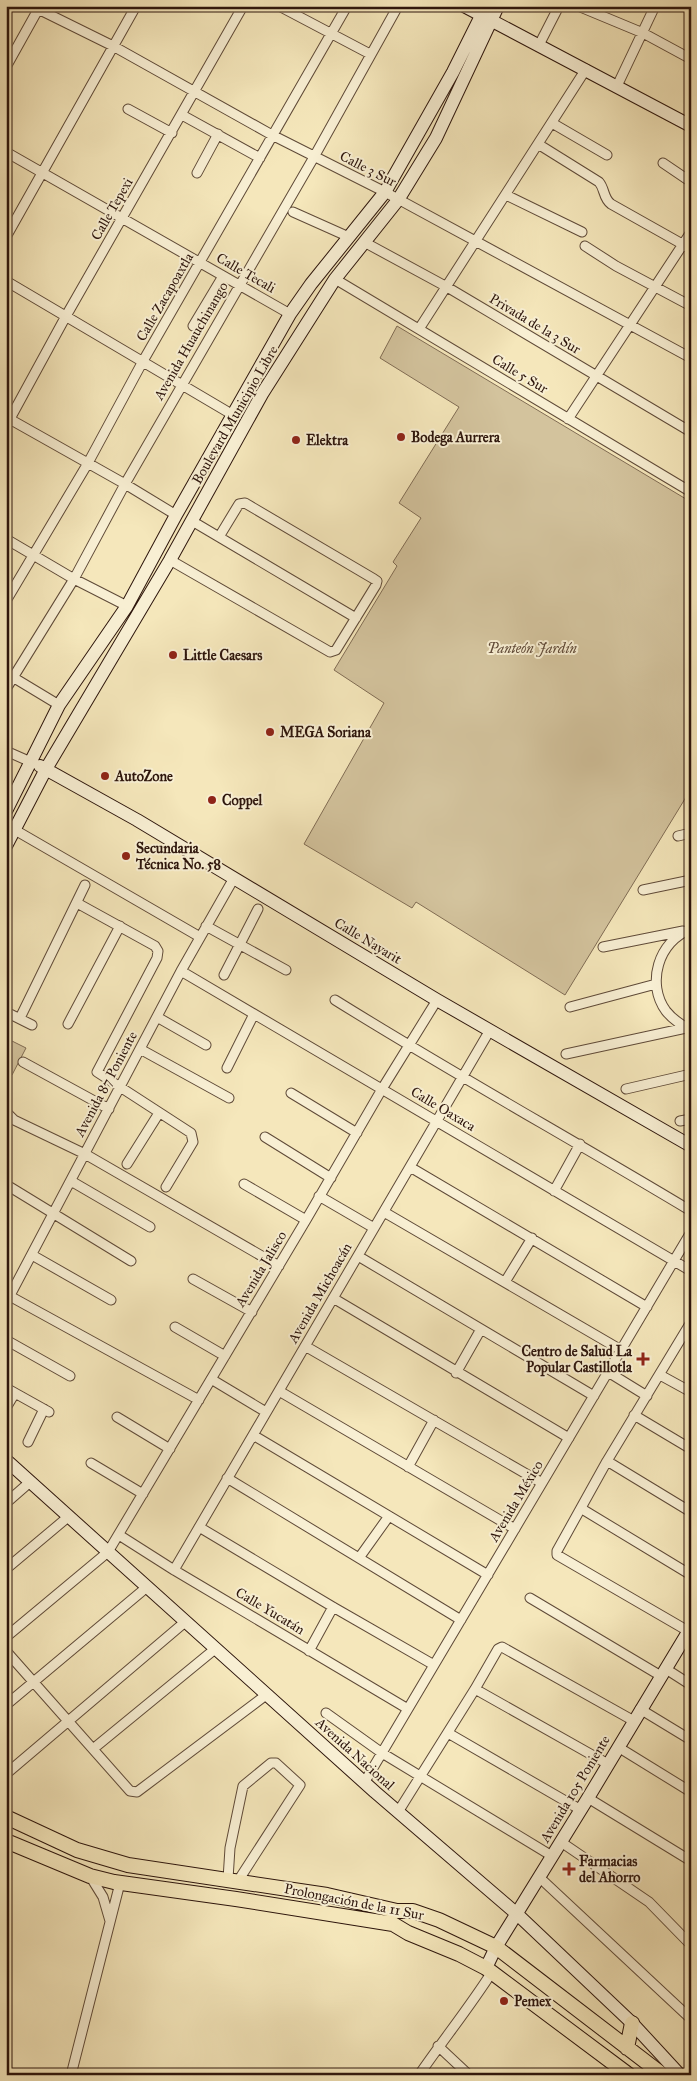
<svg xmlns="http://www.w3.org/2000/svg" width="697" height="2081" font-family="'IM FELL Great Primer',serif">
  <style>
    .green { fill: #d3c39d; stroke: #806c54 }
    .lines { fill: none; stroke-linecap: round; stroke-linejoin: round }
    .street-casing { stroke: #5f4a38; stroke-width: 11 }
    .secondary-casing { stroke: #2d150c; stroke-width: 14 }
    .primary-casing { stroke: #2d150c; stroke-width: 16 }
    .street { stroke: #f8efd3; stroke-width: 9 }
    .secondary { stroke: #f8efd3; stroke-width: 12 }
    .primary { stroke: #f5e7bb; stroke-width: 14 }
    .poi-dot { fill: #8f2418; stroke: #f8efd3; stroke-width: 2 }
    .labels { text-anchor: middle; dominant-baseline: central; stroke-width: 4; stroke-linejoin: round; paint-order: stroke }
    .street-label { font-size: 14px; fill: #2d150c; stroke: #f8efd3 }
    .poi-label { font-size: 14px; font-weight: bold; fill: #2d150c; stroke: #f8efd3; text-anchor: start }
    .park-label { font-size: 14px; font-style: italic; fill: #5f4938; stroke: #f8efd3 }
  </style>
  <rect width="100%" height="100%" fill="#f5e7bb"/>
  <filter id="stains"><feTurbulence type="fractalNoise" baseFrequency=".004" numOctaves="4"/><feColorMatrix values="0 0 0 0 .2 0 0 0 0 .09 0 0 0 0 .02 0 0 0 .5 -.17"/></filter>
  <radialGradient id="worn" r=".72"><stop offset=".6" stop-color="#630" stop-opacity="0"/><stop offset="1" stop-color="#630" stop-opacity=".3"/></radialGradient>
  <path class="green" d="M 397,326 L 691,502 L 691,789 L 565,995 L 416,902 L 412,908 L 304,844 L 384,703 L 334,670 L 397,566 L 393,562 L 421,518 L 399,503 L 459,407 L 380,358 Z
    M 6,1038 L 26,1048 L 12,1075 L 6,1072 Z"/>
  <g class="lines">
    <defs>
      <path id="street" d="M 32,6 L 113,46 L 272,135 L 385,192 L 691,358
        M 279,6 L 370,54
        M 578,6 L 643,33 L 691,59
        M 539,45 L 559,6
        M 6,67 L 40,6
        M 617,86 L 655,6
        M 128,109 L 172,133
        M 182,115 L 260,158
        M 552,123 L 607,155
        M 538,144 L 599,182 C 605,189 603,198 611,204 L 691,249
        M 6,152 L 290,314
        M 663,163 L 691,182
        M 197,173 L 218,134
        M 506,195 L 582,232
        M 293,212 L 349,237
        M 6,237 L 136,6
        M 364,242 L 447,287 L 691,432
        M 585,246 L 616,266 L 691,306
        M 335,279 L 691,492
        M 6,281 L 233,415
        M 193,326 L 223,276
        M 419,329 L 586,69
        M 6,417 L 125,484 L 176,515
        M 568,419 L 691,232
        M 6,426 L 66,316 L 243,6
        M 192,521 L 356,618
        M 6,539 L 74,579 L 127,606
        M 170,560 L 330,652 L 336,650 L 376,585 L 377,581 L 374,579 L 245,503 L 239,504 L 219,537
        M 6,601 L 88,463 L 143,361 L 347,6
        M 6,673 L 59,705
        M 6,689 L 74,579 L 125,484 L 314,157 L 398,6
        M 6,751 L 31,762
        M 15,830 L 200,937
        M 678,836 L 691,833
        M 643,890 L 691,880
        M 77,903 L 155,946 L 158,951 L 157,958 L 97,1072 L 191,1133 L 193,1142 L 166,1187
        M 206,926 L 286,970
        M 691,929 C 658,941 646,984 666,1011 C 673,1020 681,1025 691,1030
        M 603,947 L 683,931
        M 181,971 L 691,1271
        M 224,975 L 258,909
        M 335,1000 C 452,1073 573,1140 691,1211
        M 570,1007 L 656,984
        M 6,1012 L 32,1025
        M 157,1017 L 206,1045
        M 20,1018 L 85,885
        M 68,1024 L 120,926
        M 140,1049 L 229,1098
        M 566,1054 L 686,1028
        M 23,1062 L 109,1109
        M 227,1068 L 254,1014
        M 626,1089 L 691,1074
        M 291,1093 L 357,1133
        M 6,1112 L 14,1120 L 85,1154 L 279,1266
        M 680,1121 L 691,1119
        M 265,1137 L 331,1178
        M 127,1164 L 159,1113
        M 410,1167 L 647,1307
        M 71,1181 L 150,1227
        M 244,1184 L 306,1220
        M 10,1187 L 131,1261
        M 554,1191 L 580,1144
        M 319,1196 L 374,1228
        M 384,1212 L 621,1350
        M 32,1255 L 111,1300
        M 358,1256 L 594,1396
        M 193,1279 L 252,1312
        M 505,1282 L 532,1238
        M 6,1294 L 199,1400
        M 333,1298 L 569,1438
        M 6,1303 L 181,971 L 234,878
        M 175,1327 L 225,1356
        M 6,1340 L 70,1376
        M 305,1346 L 542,1483
        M 608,1372 L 647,1396
        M 456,1373 L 481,1329
        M 660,1375 L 691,1392
        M 211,1379 L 266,1412
        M 6,1388 L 49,1412
        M 279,1391 L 515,1529
        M 6,1408 L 15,1393
        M 634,1415 L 691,1449
        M 117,1417 L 170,1449
        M 253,1435 L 488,1575
        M 28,1442 L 44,1409
        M 607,1461 L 691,1512
        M 91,1463 L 143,1494
        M 408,1467 L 434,1420
        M 227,1478 L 461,1620
        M 6,1503 L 30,1482
        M 582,1509 L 691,1575
        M 199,1527 L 333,1607 L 434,1665
        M 119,1535 L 174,1570 L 408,1709
        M 359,1558 L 389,1516
        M 6,1569 L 68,1517
        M 174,1570 L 490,1030
        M 530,1598 L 661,1676
        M 688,1631 L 557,1555 L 557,1551 L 607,1461 L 691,1322
        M 6,1637 L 108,1552 L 306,1220 L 382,1089 L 437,1000
        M 6,1651 L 130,1791 L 137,1792 L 266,1695
        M 309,1651 L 333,1607
        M 666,1669 L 691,1685
        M 475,1689 L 608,1764
        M 6,1705 L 147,1587
        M 640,1709 L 691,1740
        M 326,1713 L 382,1753 L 552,1856
        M 448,1733 L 581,1810
        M 618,1747 L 691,1792
        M 93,1749 L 215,1649
        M 6,1774 L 185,1622
        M 364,1783 L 691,1232
        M 588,1798 L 691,1861
        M 398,1812 L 475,1689 L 498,1649 L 502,1647 L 634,1721
        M 561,1842 L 649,1902 L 691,1945
        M 90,1876 L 103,1897 L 110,1921
        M 539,1877 L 691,2019
        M 228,1879 L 230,1848 L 243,1786 L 271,1763 L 276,1763 L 300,1785 L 238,1881
        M 438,2046 L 469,2075
        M 71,2075 L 120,1883
        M 419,2075 C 443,2040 469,2008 492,1972"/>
      <path id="secondary" d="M 464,6 L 691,126
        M 40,766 L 137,820 L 437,1000 L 691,1146
        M 6,811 L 59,705 L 127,606 L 176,515 L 290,314 L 311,284 L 385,192 L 453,72 L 486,6
        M 6,846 L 46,769 L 170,560 L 262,394 L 335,279 L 398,200 L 436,138 L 498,6
        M 6,1460 L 375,1792 L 517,1914 L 632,2023 L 680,2075
        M 486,1968 L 496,1947 L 588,1798 L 691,1627"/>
      <path id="primary" d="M 6,1817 L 77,1850 L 128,1865 L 327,1895 L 397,1911 L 413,1911 L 439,1920 L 496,1947 L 663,2075
        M 6,1841 L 90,1876 L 114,1882 L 236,1899 L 393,1924 L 408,1933 L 459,1954 L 486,1968 L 629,2075
        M 627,2048 L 632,2023"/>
    </defs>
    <use href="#street" class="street-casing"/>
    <use href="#secondary" class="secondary-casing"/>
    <use href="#primary" class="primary-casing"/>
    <use href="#street" class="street"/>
    <use href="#secondary" class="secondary"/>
    <use href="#primary" class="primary"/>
  </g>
  <g class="poi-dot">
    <circle cx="401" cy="437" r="5"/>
    <circle cx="296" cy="440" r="5"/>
    <circle cx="173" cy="655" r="5"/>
    <circle cx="270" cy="732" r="5"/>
    <circle cx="105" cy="776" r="5"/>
    <circle cx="212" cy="800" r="5"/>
    <circle cx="126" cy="856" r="5"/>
    <path d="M640.5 1351.5h5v5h5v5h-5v5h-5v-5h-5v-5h5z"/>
    <path d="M566.5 1861.5h5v5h5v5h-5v5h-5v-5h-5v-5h5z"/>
    <circle cx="504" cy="2001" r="5"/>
  </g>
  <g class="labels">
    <g class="street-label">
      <text transform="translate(368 169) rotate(27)">Calle 3 Sur</text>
      <text transform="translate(112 209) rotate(-60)">Calle Tepexi</text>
      <text transform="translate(246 273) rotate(30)">Calle Tecali</text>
      <text transform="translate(165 297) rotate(-60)">Calle Zacapoaxtla</text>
      <text transform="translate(535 324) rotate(31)">Privada de la 3 Sur</text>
      <text transform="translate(191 341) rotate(-60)">Avenida Huauchinango</text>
      <text transform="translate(520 374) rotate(31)">Calle 5 Sur</text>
      <text transform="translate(235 415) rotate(-60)">Boulevard Municipio Libre</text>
      <text transform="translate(368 941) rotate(31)">Calle Nayarit</text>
      <text transform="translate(106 1084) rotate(-62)">Avenida 87 Poniente</text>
      <text transform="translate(443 1109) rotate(31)">Calle Oaxaca</text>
      <text transform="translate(261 1269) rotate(-59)">Avenida Jalisco</text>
      <text transform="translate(320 1293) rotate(-60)">Avenida Michoacán</text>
      <text transform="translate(516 1501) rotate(-59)">Avenida México</text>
      <text transform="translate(270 1611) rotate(31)">Calle Yucatán</text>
      <text transform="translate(355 1754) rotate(42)">Avenida Nacional</text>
      <text transform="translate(575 1789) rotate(-59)">Avenida 105 Poniente</text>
      <text transform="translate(354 1902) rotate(11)">Prolongación de la 11 Sur</text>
    </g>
    <g class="poi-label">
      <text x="411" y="437">Bodega Aurrera</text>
      <text x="306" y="440">Elektra</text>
      <text x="183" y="655">Little Caesars</text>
      <text x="280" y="732">MEGA Soriana</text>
      <text x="115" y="776">AutoZone</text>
      <text x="222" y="800">Coppel</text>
      <text x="136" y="848">Secundaria<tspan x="136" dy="16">Técnica No. 58</tspan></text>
      <text x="632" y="1351" text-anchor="end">Centro de Salud La<tspan x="632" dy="16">Popular Castillotla</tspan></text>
      <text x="579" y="1861">Farmacias<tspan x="579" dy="16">del Ahorro</tspan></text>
      <text x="514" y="2001">Pemex</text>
    </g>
    <g class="park-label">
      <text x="532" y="648">Panteón Jardín</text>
    </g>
  </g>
  <rect width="697" height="2081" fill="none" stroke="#f5e7bb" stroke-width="25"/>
  <rect x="8" y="8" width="682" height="2066" fill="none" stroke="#2d150c" stroke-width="2.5"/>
  <rect x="12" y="12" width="672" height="2056" fill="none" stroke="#2d150c"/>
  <rect width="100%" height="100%" filter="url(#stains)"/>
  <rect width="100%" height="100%" fill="url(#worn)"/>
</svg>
